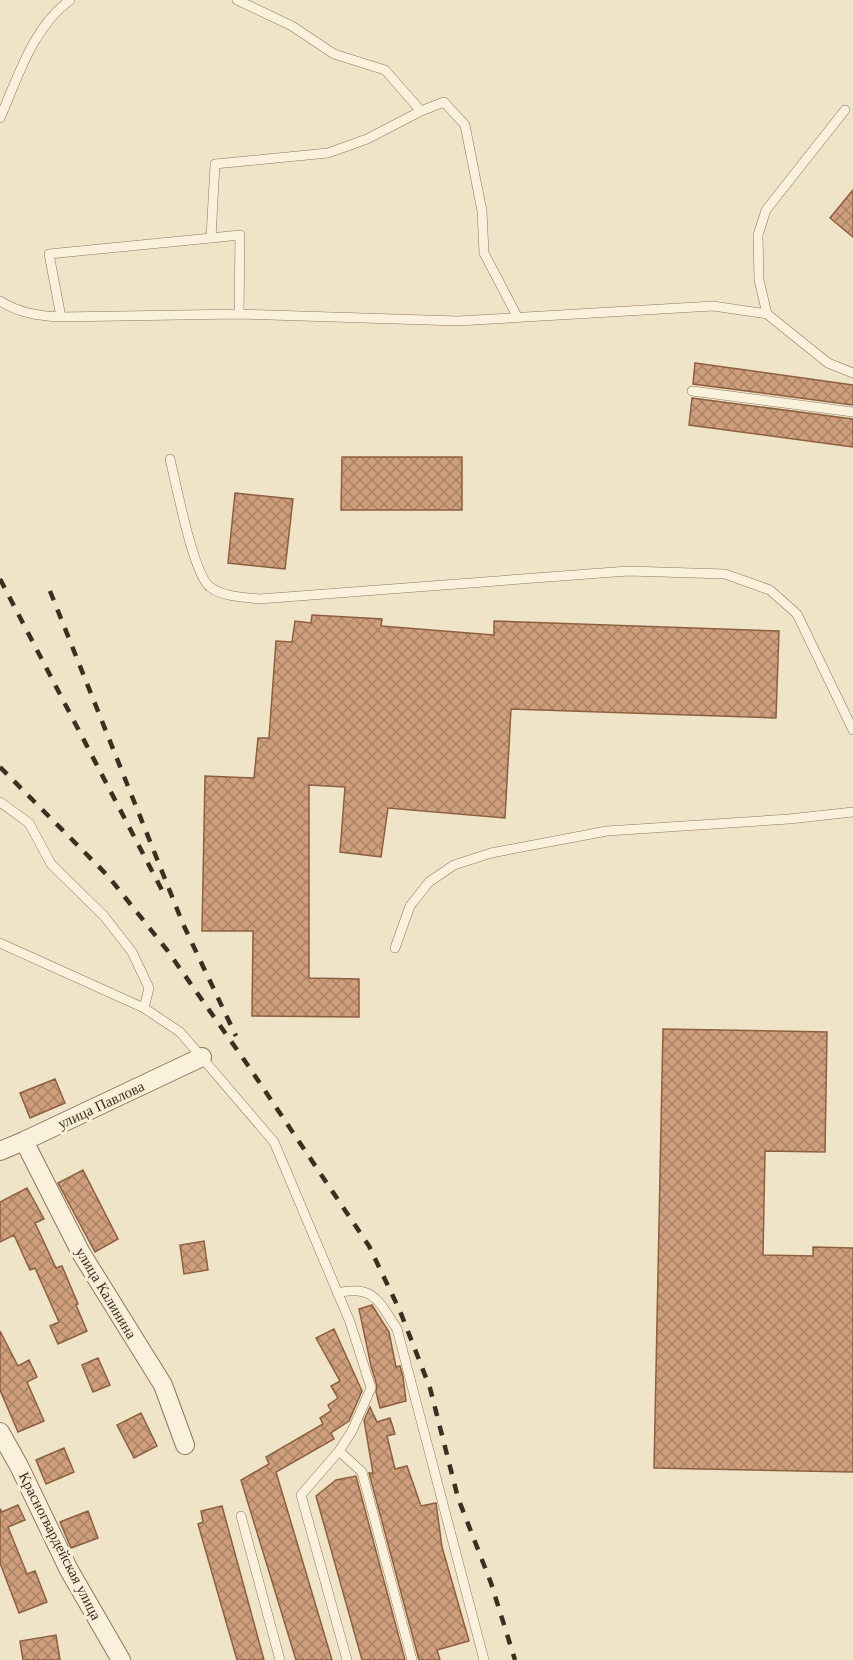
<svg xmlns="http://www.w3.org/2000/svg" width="853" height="1660" font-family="'Times New Roman',serif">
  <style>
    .building { fill: url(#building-cross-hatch); stroke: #8d5f41; stroke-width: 1.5 }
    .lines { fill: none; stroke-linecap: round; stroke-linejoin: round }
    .lane-casing { stroke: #8d765c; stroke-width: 10 }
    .street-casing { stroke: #8d765c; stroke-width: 20 }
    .lane { stroke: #faf1dc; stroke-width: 9 }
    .street { stroke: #faf1dc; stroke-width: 18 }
    .rail { stroke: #3d2e20; stroke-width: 4.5; stroke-dasharray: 10 10; stroke-linecap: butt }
    .labels { text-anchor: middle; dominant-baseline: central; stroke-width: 6; stroke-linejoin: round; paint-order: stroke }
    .street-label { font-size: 15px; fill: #3d2e20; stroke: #f7eed8 }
  </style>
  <defs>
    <pattern id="building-cross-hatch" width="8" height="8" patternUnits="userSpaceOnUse" patternTransform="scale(1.5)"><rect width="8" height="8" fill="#cf9f7d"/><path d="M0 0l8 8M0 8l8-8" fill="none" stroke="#a98266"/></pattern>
  </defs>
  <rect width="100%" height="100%" fill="#f0e4c8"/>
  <path class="building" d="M 853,190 L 853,237 L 830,218 Z
    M 695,363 L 853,385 L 853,405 L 693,384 Z
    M 692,398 L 853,419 L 853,447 L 689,425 Z
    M 342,457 L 462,457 L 462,510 L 341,510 Z
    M 235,493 L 293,499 L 285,569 L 228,563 Z
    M 312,615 L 382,619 L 381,626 L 494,635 L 494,621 L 779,631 L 776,718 L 511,709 L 505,818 L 388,808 L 381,857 L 340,852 L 345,787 L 309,785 L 309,978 L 359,979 L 359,1017 L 252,1016 L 253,931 L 202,931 L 205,776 L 254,778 L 258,738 L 269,738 L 276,641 L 292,642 L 295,621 L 311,623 Z
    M 663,1029 L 827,1032 L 825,1152 L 765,1151 L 763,1255 L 813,1256 L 813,1247 L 853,1248 L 853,1472 L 654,1468 Z
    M 55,1079 L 65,1103 L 30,1118 L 20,1093 Z
    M 83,1170 L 118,1239 L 95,1252 L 58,1183 Z
    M 27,1188 L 44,1219 L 35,1223 L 56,1268 L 62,1266 L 78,1304 L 76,1305 L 87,1331 L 58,1344 L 50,1326 L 59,1322 L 35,1268 L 30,1270 L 14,1235 L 0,1242 L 0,1202 Z
    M 204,1241 L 208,1270 L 184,1274 L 180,1245 Z
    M 372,1305 L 389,1332 L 396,1367 L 400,1366 L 403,1377 L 406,1401 L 380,1408 L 376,1392 L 377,1386 L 371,1366 L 359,1309 Z
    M 334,1329 L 362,1391 L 349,1421 L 331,1433 L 334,1439 L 276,1472 L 332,1660 L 296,1660 L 241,1480 L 269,1464 L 266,1457 L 323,1424 L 320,1418 L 331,1411 L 328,1405 L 338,1398 L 331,1386 L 340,1381 L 316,1338 Z
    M 0,1331 L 18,1366 L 29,1360 L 37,1377 L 27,1382 L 44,1421 L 18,1432 L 0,1390 Z
    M 98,1358 L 110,1385 L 93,1392 L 82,1365 Z
    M 370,1407 L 377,1422 L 390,1418 L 395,1434 L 387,1436 L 395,1469 L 407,1466 L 421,1506 L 436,1503 L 442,1547 L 469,1641 L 437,1650 L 440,1660 L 419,1660 L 369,1473 L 373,1473 L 364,1420 Z
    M 141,1413 L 157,1446 L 134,1458 L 117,1425 Z
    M 64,1448 L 74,1472 L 46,1484 L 36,1460 Z
    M 356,1476 L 405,1660 L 362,1660 L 316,1496 L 336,1480 Z
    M 18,1505 L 25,1520 L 8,1527 L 27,1574 L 35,1571 L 47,1602 L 19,1613 L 0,1563 L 0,1509 L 2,1512 Z
    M 222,1506 L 264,1660 L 237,1660 L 198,1524 L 203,1522 L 201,1511 Z
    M 88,1511 L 98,1538 L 71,1548 L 60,1522 Z
    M 56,1635 L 60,1660 L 23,1660 L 20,1641 Z"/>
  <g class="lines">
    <defs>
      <path id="lane" d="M 237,0 L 292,26 L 334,54 L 385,70 L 421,111 L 444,102 L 465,125 L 482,211 L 484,253 L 518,318
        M 0,118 C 18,77 33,27 70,0
        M 0,301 C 19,313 39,316 61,317 L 239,314 L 458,321 L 713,306 L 767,314 L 828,363 L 853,373
        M 239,314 L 240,235 L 211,238 L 215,164 L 328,153 L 367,139 L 421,111
        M 767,314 L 759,280 L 758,235 L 766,210 L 845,110
        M 61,317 L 49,254 L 211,238
        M 692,391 L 853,412
        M 170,459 C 176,483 193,574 210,587 C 224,597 242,597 259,599 L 628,571 L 725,574 L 770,590 L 797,614 L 853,730
        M 0,802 L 29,823 L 51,864 L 104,916 L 132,952 L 149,988 L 144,1008 L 180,1032 L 274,1142 L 350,1322 L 371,1388 L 352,1431 L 339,1451 L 301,1495 L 347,1660
        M 0,943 L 144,1008
        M 395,948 L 410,906 L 429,882 L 454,865 L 491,853 L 607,831 L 789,819 L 853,812
        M 337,1293 C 374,1284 379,1302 397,1329 L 484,1660
        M 339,1451 L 362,1472 L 412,1660
        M 241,1516 L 280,1660"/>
      <path id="street" d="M 24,1141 L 81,1253 L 163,1385 L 185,1445
        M 0,1151 L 24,1141 L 202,1057
        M 0,1432 L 19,1466 L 69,1570 L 121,1660"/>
    </defs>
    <use href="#lane" class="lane-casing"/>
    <use href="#street" class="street-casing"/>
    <use href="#lane" class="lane"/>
    <use href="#street" class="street"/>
    <path class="rail" d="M 0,579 L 164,894
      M 50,591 L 183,924 L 236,1036
      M 0,767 L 108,876 L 167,950 L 247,1064 L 369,1246 L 400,1311 L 430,1388 L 458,1498 L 491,1583 L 515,1660"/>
  </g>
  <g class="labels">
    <g class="street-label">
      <text transform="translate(101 1105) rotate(-25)">улица Павлова</text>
      <text transform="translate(106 1293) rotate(59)">улица Калинина</text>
      <text transform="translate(60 1546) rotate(63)">Красногвардейская улица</text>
    </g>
  </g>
</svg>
